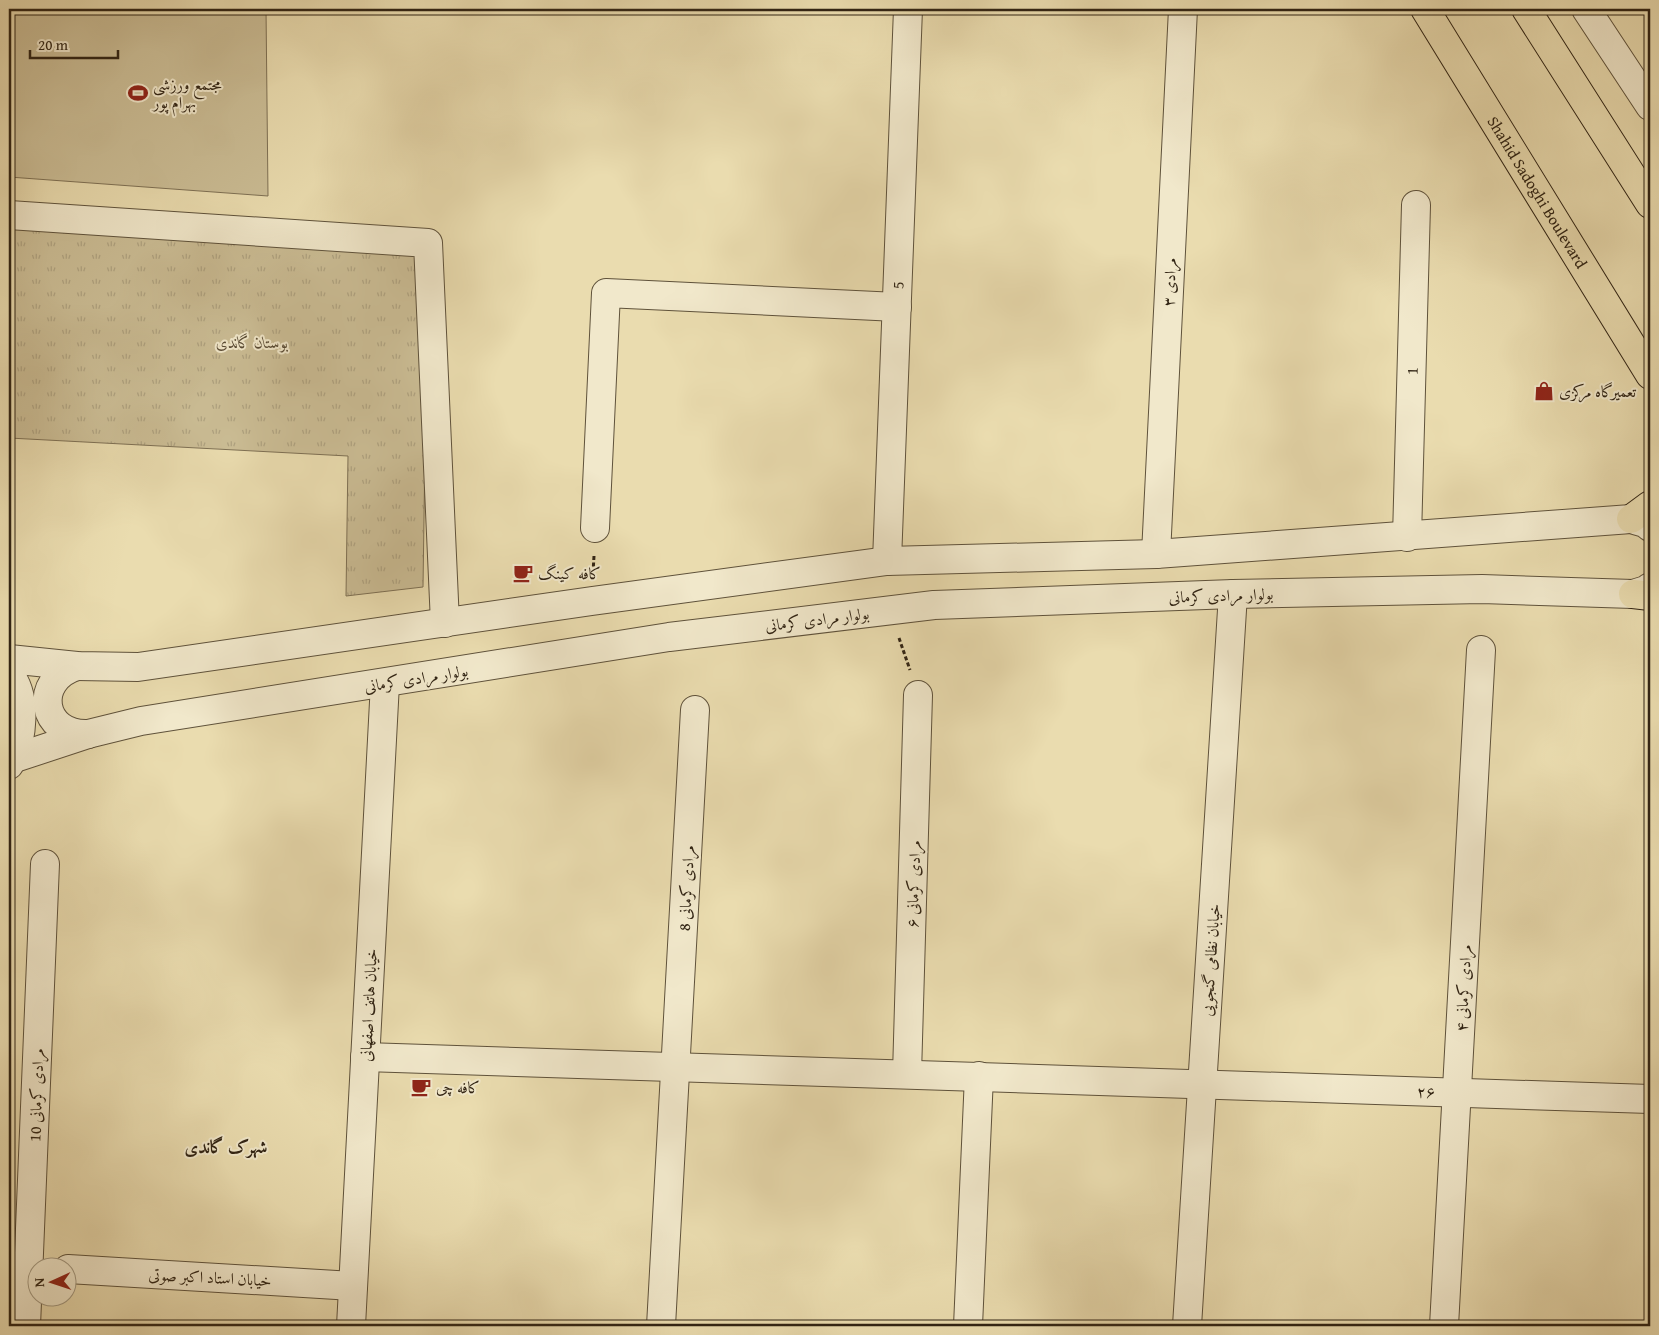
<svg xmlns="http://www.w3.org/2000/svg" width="1659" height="1335" font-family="'Gentium Book Plus',Amiri,serif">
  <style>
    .grass { fill: #cbbd95; stroke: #7e7054 }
    .park { fill: url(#park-tufts); stroke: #7e7054 }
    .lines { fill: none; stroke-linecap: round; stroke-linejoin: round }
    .minor-casing { stroke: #5f523b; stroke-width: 30 }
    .highway-casing { stroke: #312414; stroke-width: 30 }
    .path { stroke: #312414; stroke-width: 3; stroke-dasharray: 4 2.5; stroke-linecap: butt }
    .minor { stroke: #f1e8cb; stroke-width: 28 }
    .highway { stroke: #eadcaf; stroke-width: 28 }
    .labels { text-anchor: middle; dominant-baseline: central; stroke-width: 4; stroke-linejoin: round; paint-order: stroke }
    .poi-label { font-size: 16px; fill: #312414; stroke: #f1e8cb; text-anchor: start }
    .street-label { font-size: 16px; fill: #312414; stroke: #f1e8cb }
    .park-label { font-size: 16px; font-style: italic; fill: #584a34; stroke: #f1e8cb }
    .neighbourhood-label { font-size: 18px; font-weight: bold; fill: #312414; stroke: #f1e8cb }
  </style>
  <defs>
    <pattern id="park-tufts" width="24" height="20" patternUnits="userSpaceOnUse" patternTransform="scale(1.25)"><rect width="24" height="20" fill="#cbbd95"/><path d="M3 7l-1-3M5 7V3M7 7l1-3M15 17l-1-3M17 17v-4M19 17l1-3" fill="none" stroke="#afa280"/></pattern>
  </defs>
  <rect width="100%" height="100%" fill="#eadcaf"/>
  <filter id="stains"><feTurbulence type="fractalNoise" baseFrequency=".004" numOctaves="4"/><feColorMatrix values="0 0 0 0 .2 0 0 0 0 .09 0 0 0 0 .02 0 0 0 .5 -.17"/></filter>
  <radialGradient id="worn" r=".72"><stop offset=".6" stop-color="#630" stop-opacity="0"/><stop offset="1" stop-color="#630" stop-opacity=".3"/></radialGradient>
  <path class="grass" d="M 9,9 L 266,9 L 268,196 L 9,177 Z"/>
  <path class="park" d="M 9,220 L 428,243 L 423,587 L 346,596 L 348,456 L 9,438 Z"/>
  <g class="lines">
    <defs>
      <g id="minor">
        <path d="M 1586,9 L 1650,106"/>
        <path d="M 9,215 L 428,243 L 445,623"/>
        <path d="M 595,528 L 606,293 L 897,307"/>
        <path id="s1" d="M 1407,537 L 1416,205"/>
        <path d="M 1156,554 L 1183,9"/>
        <path id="s2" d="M 887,561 L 908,9"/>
        <path d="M 9,659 L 77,666 L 138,667 L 592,601 L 887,561 L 1156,554 L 1631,519 L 1645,523 L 1650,527"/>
        <path d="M 77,666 C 32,680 41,736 88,734"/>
        <path d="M 9,674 C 28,696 23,742 9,765"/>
        <path d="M 12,759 L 88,734 L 141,721 L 669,637 L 934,605 L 1233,594 L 1482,589 L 1633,594 L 1646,590 L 1650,587"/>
        <path d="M 365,1057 L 1650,1099"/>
        <path d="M 907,1074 L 918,695"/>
        <path d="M 68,1269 L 353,1286"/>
        <path d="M 26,1326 L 45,864"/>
        <path d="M 351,1326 L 385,683"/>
        <path d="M 661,1326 L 695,710"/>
        <path d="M 968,1326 L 979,1076"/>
        <path d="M 1187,1326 L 1233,594"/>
        <path d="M 1444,1326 L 1481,650"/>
      </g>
      <g id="highway">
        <path id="s3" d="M 1425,9 L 1650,375"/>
        <path d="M 1526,9 L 1650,204"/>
        <path d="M 1631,519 L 1650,505"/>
        <path d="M 1633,594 L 1650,596"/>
      </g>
    </defs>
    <use href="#minor" class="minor-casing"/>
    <use href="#highway" class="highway-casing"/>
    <path class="path" d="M 593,573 L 594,556
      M 899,638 L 910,670"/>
    <use href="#minor" class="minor"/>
    <use href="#highway" class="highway"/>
  </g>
  <defs>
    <symbol id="stadium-bare" viewBox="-9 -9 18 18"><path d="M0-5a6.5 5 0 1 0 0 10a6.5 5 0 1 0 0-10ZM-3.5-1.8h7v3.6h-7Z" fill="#8f2418" stroke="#f1e8cb" stroke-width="2.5" paint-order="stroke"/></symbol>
    <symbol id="shop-bare" viewBox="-9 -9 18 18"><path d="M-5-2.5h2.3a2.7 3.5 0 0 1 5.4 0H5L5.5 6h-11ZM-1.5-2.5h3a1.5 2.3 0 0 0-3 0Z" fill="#8f2418" stroke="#f1e8cb" stroke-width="2.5" paint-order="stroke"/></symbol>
    <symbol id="cafe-bare" viewBox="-9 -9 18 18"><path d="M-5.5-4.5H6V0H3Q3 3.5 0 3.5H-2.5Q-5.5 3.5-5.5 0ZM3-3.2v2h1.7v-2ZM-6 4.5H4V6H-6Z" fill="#8f2418" stroke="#f1e8cb" stroke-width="2.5" paint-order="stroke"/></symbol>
  </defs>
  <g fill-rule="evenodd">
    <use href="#stadium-bare" x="124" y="79" width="28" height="28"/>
    <use href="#shop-bare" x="1530" y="377" width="28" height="28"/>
    <use href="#cafe-bare" x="509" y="559" width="28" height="28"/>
    <use href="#cafe-bare" x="407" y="1073" width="28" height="28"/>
  </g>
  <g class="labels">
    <g class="poi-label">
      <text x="153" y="84">مجتمع ورزشی<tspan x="153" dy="18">بهرام پور</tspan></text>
      <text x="1559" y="391">تعمیرگاه مرکزی</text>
      <text x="538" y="573">کافه کینگ</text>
      <text x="436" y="1087">کافه چی</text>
    </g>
    <g class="street-label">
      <text stroke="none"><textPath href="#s3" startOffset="215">Shahid Sadoghi Boulevard</textPath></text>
      <text transform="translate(1169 282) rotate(-87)">مرادی ۳</text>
      <text stroke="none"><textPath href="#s2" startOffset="276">5</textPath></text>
      <text stroke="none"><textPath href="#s1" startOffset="166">1</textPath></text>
      <text transform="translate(1221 595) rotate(-2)">بولوار مرادی کرمانی</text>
      <text transform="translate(817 619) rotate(-7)">بولوار مرادی کرمانی</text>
      <text transform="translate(416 678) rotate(-9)">بولوار مرادی کرمانی</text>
      <text transform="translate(913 884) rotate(-88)">مرادی کرمانی ۶</text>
      <text transform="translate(686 888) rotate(-87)">مرادی کرمانی 8</text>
      <text transform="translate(1210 960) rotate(-86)">خیابان نظامی گنجویی</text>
      <text transform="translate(1463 988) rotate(-87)">مرادی کرمانی ۴</text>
      <text transform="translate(368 1005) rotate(-87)">خیابان هاتف اصفهانی</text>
      <text transform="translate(1426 1091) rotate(2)">۲۶</text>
      <text transform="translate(36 1095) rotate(-88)">مرادی کرمانی 10</text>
      <text transform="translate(210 1277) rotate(3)">خیابان استاد اکبر صوتی</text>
    </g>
    <g class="park-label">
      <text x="252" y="342">بوستان گاندی</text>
    </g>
    <g class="neighbourhood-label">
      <text x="226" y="1146">شهرک گاندی</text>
    </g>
  </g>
  <rect width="1659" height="1335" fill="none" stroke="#eadcaf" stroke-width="30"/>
  <rect x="10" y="10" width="1639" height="1315" fill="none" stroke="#312414" stroke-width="2.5"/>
  <rect x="15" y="15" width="1629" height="1305" fill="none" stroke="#312414"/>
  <g transform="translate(52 1282) rotate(267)"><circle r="24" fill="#f1e8cb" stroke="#a49a82"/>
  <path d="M0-4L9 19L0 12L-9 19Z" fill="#8f2418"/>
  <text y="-8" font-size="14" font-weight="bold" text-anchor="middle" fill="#312414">N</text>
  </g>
  <path d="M30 50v8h88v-8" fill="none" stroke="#312414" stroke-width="2.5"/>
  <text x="38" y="50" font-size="15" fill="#312414" stroke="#f1e8cb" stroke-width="4" paint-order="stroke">20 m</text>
  <rect width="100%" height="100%" filter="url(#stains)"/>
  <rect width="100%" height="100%" fill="url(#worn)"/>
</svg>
